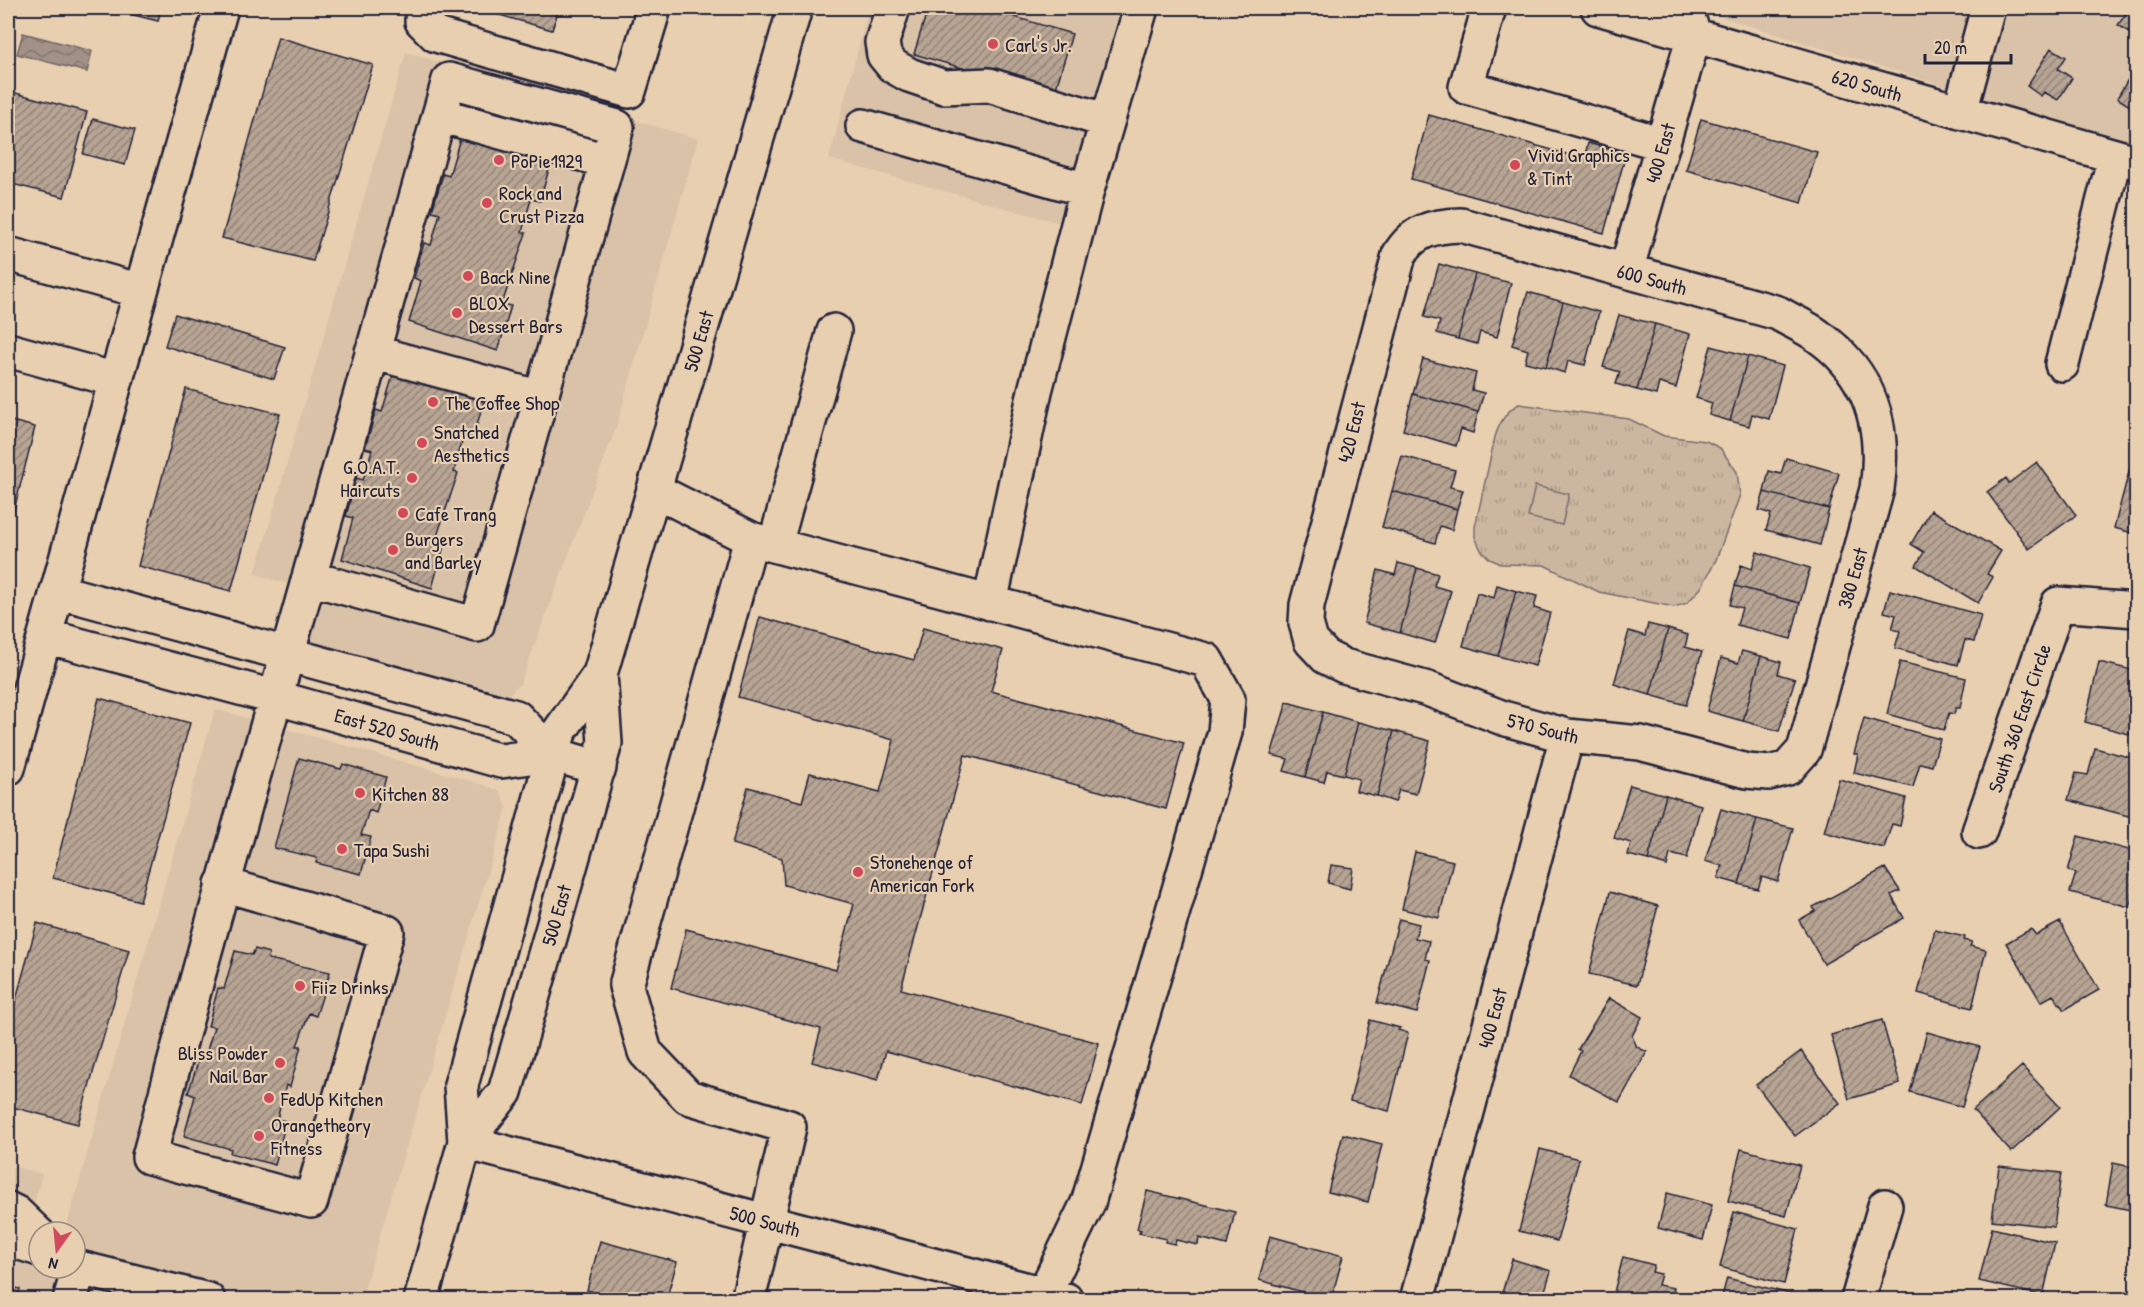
<svg xmlns="http://www.w3.org/2000/svg" width="2144" height="1307" font-family="'Patrick Hand',sans-serif">
  <style>
    .built { fill: #d9c2a7; fill-rule: evenodd }
    .grass { fill: url(#grass-tufts); stroke: #766c6d; stroke-width: 1.5 }
    .park { fill: #cbb69f; stroke: #766c6d; stroke-width: 1.5 }
    .water { fill: url(#water-waves); stroke: #6f6568; stroke-width: 1.5 }
    .building { fill: url(#building-hatch); stroke: #22223b; stroke-width: 1.5 }
    .lines { fill: none; stroke-linecap: round; stroke-linejoin: round }
    .minor-casing { stroke: #22223b; stroke-width: 38 }
    .major-casing { stroke: #22223b; stroke-width: 38 }
    .minor { stroke: #e8cfb0; stroke-width: 33 }
    .major { stroke: #e8cfb0; stroke-width: 33 }
    .poi-dot { fill: #d1495b; stroke: #e8cfb0; stroke-width: 2 }
    .labels { text-anchor: middle; dominant-baseline: central; stroke-width: 4.5; stroke-linejoin: round; paint-order: stroke }
    .poi-label { font-size: 20px; fill: #22223b; stroke: #e8cfb0; text-anchor: start }
    .street-label { font-size: 20px; fill: #22223b; stroke: #e8cfb0 }
  </style>
  <defs>
    <pattern id="grass-tufts" width="24" height="20" patternUnits="userSpaceOnUse" patternTransform="scale(1.5)"><rect width="24" height="20" fill="#cbb69f"/><path d="M3 7l-1-3M5 7V3M7 7l1-3M15 17l-1-3M17 17v-4M19 17l1-3" fill="none" stroke="#ae9c8a"/></pattern>
    <pattern id="water-waves" width="16" height="10" patternUnits="userSpaceOnUse" patternTransform="scale(1.5)"><rect width="16" height="10" fill="#a29186"/><path d="M0 5q4-4 8 0t8 0" fill="none" stroke="#84766f"/></pattern>
    <pattern id="building-hatch" width="6" height="6" patternUnits="userSpaceOnUse" patternTransform="scale(1.5)"><rect width="6" height="6" fill="#b7a493"/><path d="M-1 1l2-2M0 6l6-6M5 7l2-2" fill="none" stroke="#948579"/></pattern>
  </defs>
  <rect width="100%" height="100%" fill="#e8cfb0"/>
  <filter id="ink" filterUnits="userSpaceOnUse"><feTurbulence type="fractalNoise" baseFrequency=".0167" numOctaves="2"/><feDisplacementMap in="SourceGraphic" scale="12" xChannelSelector="R" yChannelSelector="G"/><feConvolveMatrix kernelMatrix="1 2 1 2 8 2 1 2 1" color-interpolation-filters="sRGB"/></filter>
  <g filter="url(#ink)">
    <path class="built" d="M 869,8 L 1120,8 L 1060,223 L 829,159 Z
      M 1692,8 L 2136,8 L 2136,145 Z
      M 406,52 L 698,139 L 616,428 L 520,684 L 502,701 L 305,647 L 321,594 L 255,574 Z
      M 215,709 L 475,782 L 500,791 L 507,808 L 361,1299 L 8,1299 L 8,1165 L 42,1174 L 30,1219 L 66,1228 ZM 39,1232 L 75,1232 L 75,1268 L 39,1268 Z"/>
    <path class="grass" d="M 1519,404 L 1629,419 L 1664,436 L 1706,441 L 1720,448 L 1737,472 L 1740,495 L 1716,560 L 1701,588 L 1687,603 L 1674,607 L 1599,592 L 1544,565 L 1501,564 L 1490,559 L 1481,550 L 1475,537 L 1475,527 L 1495,437 C 1499,424 1505,411 1519,404 Z"/>
    <path class="park" d="M 1535,486 L 1569,494 L 1562,525 L 1528,517 Z"/>
    <path class="water" d="M 23,33 L 92,51 L 87,72 L 17,54 Z"/>
    <path class="building" d="M 106,8 L 161,8 L 158,21 Z
      M 475,8 L 559,8 L 552,30 Z
      M 928,8 L 985,8 L 1072,34 L 1054,95 L 914,54 Z
      M 2130,8 L 2136,8 L 2136,36 L 2118,25 Z
      M 278,37 L 373,65 L 313,261 L 222,238 Z
      M 2051,48 L 2066,57 L 2058,69 L 2072,78 L 2058,100 L 2044,92 L 2041,96 L 2027,86 Z
      M 2136,59 L 2136,110 L 2117,98 L 2132,73 L 2129,71 Z
      M 8,91 L 87,112 L 64,197 L 8,183 Z
      M 1429,115 L 1584,159 L 1588,143 L 1626,154 L 1604,233 L 1411,179 Z
      M 93,119 L 135,130 L 125,165 L 83,154 Z
      M 1701,119 L 1817,152 L 1802,203 L 1686,170 Z
      M 461,135 L 552,158 L 540,201 L 531,199 L 522,232 L 526,233 L 502,304 L 511,306 L 498,351 L 409,322 L 421,281 L 414,278 L 424,243 L 431,245 L 440,213 L 432,211 L 443,174 L 449,176 Z
      M 1439,264 L 1475,274 L 1458,339 L 1437,333 L 1440,321 L 1424,317 Z
      M 1475,274 L 1511,283 L 1497,337 L 1480,332 L 1477,344 L 1458,339 Z
      M 1528,292 L 1563,302 L 1546,367 L 1525,362 L 1528,350 L 1512,345 Z
      M 1563,302 L 1599,312 L 1585,365 L 1568,361 L 1565,373 L 1546,367 Z
      M 175,314 L 285,347 L 274,379 L 165,346 Z
      M 1619,315 L 1655,324 L 1637,390 L 1616,384 L 1620,372 L 1603,367 Z
      M 1655,324 L 1690,334 L 1676,388 L 1659,383 L 1656,395 L 1637,390 Z
      M 1711,346 L 1748,356 L 1730,421 L 1709,415 L 1712,403 L 1696,398 Z
      M 1748,356 L 1783,366 L 1769,419 L 1752,414 L 1749,426 L 1730,421 Z
      M 1423,359 L 1476,373 L 1472,390 L 1484,393 L 1478,412 L 1413,394 Z
      M 394,372 L 486,394 L 473,438 L 464,435 L 454,472 L 458,473 L 436,539 L 445,542 L 432,588 L 342,559 L 353,518 L 346,516 L 356,478 L 363,480 L 372,450 L 365,448 L 376,410 L 382,412 Z
      M 186,389 L 280,414 L 231,591 L 138,566 Z
      M 1413,394 L 1478,412 L 1473,433 L 1461,429 L 1456,446 L 1403,430 Z
      M 8,420 L 35,427 L 13,514 L 8,513 Z
      M 1402,456 L 1455,470 L 1450,487 L 1463,490 L 1457,509 L 1392,491 Z
      M 1786,458 L 1839,473 L 1829,509 L 1764,492 L 1769,471 L 1781,474 Z
      M 2037,462 L 2076,515 L 2029,549 L 1987,492 L 2006,478 L 2009,483 Z
      M 2130,468 L 2136,470 L 2136,534 L 2114,528 Z
      M 1392,491 L 1457,509 L 1452,530 L 1440,526 L 1435,543 L 1382,527 Z
      M 1764,492 L 1829,509 L 1820,545 L 1766,530 L 1771,514 L 1759,510 Z
      M 1931,510 L 2001,551 L 1987,574 L 1993,577 L 1978,603 L 1916,566 L 1924,552 L 1911,544 Z
      M 1757,552 L 1810,568 L 1800,603 L 1735,586 L 1741,565 L 1752,569 Z
      M 1398,563 L 1417,568 L 1400,633 L 1364,623 L 1378,570 L 1395,575 Z
      M 1417,568 L 1438,574 L 1434,586 L 1451,591 L 1435,643 L 1400,633 Z
      M 1497,585 L 1516,591 L 1498,656 L 1463,646 L 1477,593 L 1494,598 Z
      M 1735,586 L 1800,603 L 1791,639 L 1737,625 L 1742,608 L 1730,605 Z
      M 1890,590 L 1981,615 L 1974,642 L 1965,640 L 1958,665 L 1895,648 L 1900,631 L 1892,629 L 1896,615 L 1884,612 Z
      M 1516,591 L 1537,596 L 1534,608 L 1550,613 L 1535,666 L 1498,656 Z
      M 760,617 L 914,660 L 923,628 L 1003,650 L 991,691 L 1184,743 L 1166,809 L 965,755 L 901,989 L 1099,1043 L 1082,1105 L 886,1051 L 878,1080 L 812,1062 L 821,1029 L 671,988 L 686,929 L 836,970 L 854,904 L 784,885 L 782,858 L 732,844 L 748,787 L 802,802 L 810,773 L 880,792 L 894,740 L 738,697 Z
      M 1648,624 L 1668,629 L 1650,695 L 1614,684 L 1629,631 L 1645,636 Z
      M 1668,629 L 1688,635 L 1685,647 L 1702,652 L 1686,705 L 1650,695 Z
      M 1742,651 L 1761,656 L 1743,721 L 1707,711 L 1721,658 L 1738,663 Z
      M 1761,656 L 1781,662 L 1778,674 L 1795,679 L 1779,731 L 1743,721 Z
      M 1900,662 L 1966,678 L 1960,708 L 1956,708 L 1954,714 L 1949,713 L 1944,730 L 1887,714 Z
      M 2099,662 L 2136,671 L 2136,736 L 2085,722 Z
      M 99,698 L 190,723 L 140,901 L 53,878 Z
      M 1287,702 L 1323,712 L 1305,777 L 1284,771 L 1288,759 L 1271,755 Z
      M 1323,712 L 1358,722 L 1344,775 L 1327,771 L 1324,782 L 1305,777 Z
      M 1864,718 L 1940,739 L 1932,766 L 1920,763 L 1913,787 L 1854,773 L 1858,754 L 1854,754 Z
      M 1358,722 L 1394,731 L 1377,796 L 1356,791 L 1359,779 L 1344,775 Z
      M 1394,731 L 1430,741 L 1416,794 L 1399,790 L 1395,802 L 1377,796 Z
      M 2095,748 L 2136,759 L 2136,818 L 2068,800 L 2076,773 L 2088,775 Z
      M 299,758 L 341,769 L 343,764 L 386,777 L 376,813 L 369,810 L 361,835 L 371,837 L 361,874 L 316,863 L 317,858 L 274,848 Z
      M 1839,779 L 1906,798 L 1900,826 L 1892,824 L 1884,848 L 1824,832 Z
      M 1630,785 L 1666,795 L 1648,860 L 1628,855 L 1631,843 L 1614,838 Z
      M 1666,795 L 1701,805 L 1687,858 L 1670,854 L 1667,866 L 1648,860 Z
      M 1721,809 L 1757,819 L 1739,884 L 1718,878 L 1722,866 L 1705,861 Z
      M 1757,819 L 1793,828 L 1778,882 L 1762,877 L 1758,889 L 1739,884 Z
      M 2078,836 L 2136,852 L 2136,880 L 2130,907 L 2070,892 L 2076,873 L 2068,871 Z
      M 1415,852 L 1453,861 L 1439,918 L 1402,909 Z
      M 1331,865 L 1353,868 L 1350,889 L 1328,883 Z
      M 1885,868 L 1900,891 L 1891,895 L 1904,918 L 1824,964 L 1799,920 L 1815,911 L 1813,907 Z
      M 1610,892 L 1658,906 L 1637,985 L 1589,974 Z
      M 1399,919 L 1419,924 L 1415,938 L 1429,941 L 1425,959 L 1430,960 L 1417,1013 L 1377,1003 Z
      M 2060,922 L 2099,990 L 2064,1010 L 2053,995 L 2041,1002 L 2006,943 L 2031,929 L 2036,935 Z
      M 37,923 L 129,950 L 78,1124 L 8,1106 L 8,1028 Z
      M 1935,930 L 1965,937 L 1964,940 L 1972,942 L 1970,946 L 1986,950 L 1972,1008 L 1918,993 Z
      M 255,949 L 269,953 L 268,959 L 330,972 L 316,1016 L 309,1013 L 297,1046 L 301,1046 L 290,1087 L 286,1085 L 277,1119 L 286,1121 L 275,1165 L 230,1153 L 231,1149 L 184,1136 L 195,1096 L 188,1093 L 200,1056 L 205,1057 L 214,1027 L 208,1026 L 218,988 L 224,989 L 235,951 L 252,955 Z
      M 1609,998 L 1642,1017 L 1632,1036 L 1637,1047 L 1647,1052 L 1619,1102 L 1569,1075 L 1581,1051 L 1578,1049 Z
      M 1370,1020 L 1400,1028 L 1398,1030 L 1408,1033 L 1389,1111 L 1350,1101 Z
      M 1882,1020 L 1900,1084 L 1849,1099 L 1831,1035 Z
      M 1927,1032 L 1980,1047 L 1962,1107 L 1910,1092 Z
      M 1801,1051 L 1840,1103 L 1795,1136 L 1756,1085 Z
      M 2022,1066 L 2060,1107 L 2011,1152 L 1973,1110 Z
      M 1343,1134 L 1382,1144 L 1368,1202 L 1328,1192 Z
      M 1540,1149 L 1579,1159 L 1557,1241 L 1519,1231 Z
      M 1741,1149 L 1800,1165 L 1786,1216 L 1728,1201 Z
      M 2113,1163 L 2136,1168 L 2136,1211 L 2106,1205 Z
      M 1999,1166 L 2061,1173 L 2054,1227 L 1992,1220 Z
      M 1147,1191 L 1235,1212 L 1227,1245 L 1199,1238 L 1198,1245 L 1176,1240 L 1175,1244 L 1165,1242 L 1166,1239 L 1139,1233 L 1141,1230 L 1137,1229 Z
      M 1667,1193 L 1712,1205 L 1703,1240 L 1658,1228 Z
      M 1734,1212 L 1798,1229 L 1784,1284 L 1720,1267 Z
      M 1992,1228 L 2055,1243 L 2043,1296 L 1979,1281 Z
      M 1270,1236 L 1343,1256 L 1331,1300 L 1259,1280 Z
      M 600,1241 L 677,1262 L 666,1300 L 620,1300 L 587,1290 Z
      M 1623,1257 L 1654,1265 L 1652,1272 L 1661,1274 L 1658,1285 L 1674,1288 L 1671,1300 L 1612,1300 Z
      M 1512,1259 L 1551,1271 L 1542,1300 L 1500,1300 Z
      M 1727,1278 L 1791,1294 L 1789,1300 L 1721,1300 Z
      M 8,1286 L 20,1289 L 17,1300 L 8,1300 Z
      M 561,1291 L 593,1300 L 559,1300 Z"/>
    <g class="lines">
      <defs>
        <path id="minor" d="M 423,8 L 422,21 L 436,35 L 629,91 L 654,8
          M 893,8 L 882,42 L 884,55 L 893,66 L 909,75 L 944,87 L 989,85 L 1107,121
          M 1489,8 L 1466,87 L 1663,144
          M 1598,8 L 2136,162
          M 1960,112 L 1988,8
          M 439,115 L 607,161
          M 863,126 L 1087,190
          M 1461,225 L 1778,313 C 1791,321 1806,327 1818,336 C 1871,373 1886,427 1877,489 L 1804,750 L 1788,768 L 1769,773 L 1747,771 L 1640,743 L 1567,736 L 1503,718 L 1428,689 L 1344,666 L 1326,657 L 1311,641 L 1306,623 L 1307,605 L 1399,255 C 1414,230 1433,226 1461,225 Z
          M 8,254 L 141,291 L 221,8
          M 1626,271 L 1694,35 L 1685,8
          M 8,350 L 116,380 L 8,768
          M 372,352 L 541,398
          M 2062,364 L 2115,156
          M 116,380 L 141,291
          M 654,490 L 751,539 L 1206,660 L 1228,699 L 1225,732 L 1088,1203 L 1041,1300
          M 775,545 L 834,331
          M 57,591 L 516,717 L 552,754
          M 990,603 L 1035,391 L 1087,190 L 1141,8
          M 45,636 L 274,697 L 501,761 L 552,754 L 599,768
          M 1979,832 L 2058,604 L 2136,610
          M 222,884 L 387,932 L 311,1201 L 149,1157 C 245,797 349,439 449,80 L 617,127 L 477,625 L 310,578
          M 465,1142 L 1066,1300
          M 8,1209 L 16,1213 L 39,1235
          M 8,1239 L 39,1249
          M 75,1267 L 208,1300
          M 70,1300 L 79,1268
          M 748,1300 L 789,1127 L 688,1097 L 645,1052 L 626,986 L 751,539
          M 1417,1300 L 1567,736
          M 1858,1300 L 1885,1206"/>
        <path id="major" d="M 465,1142 L 505,1092 L 553,927 L 605,743 L 600,674
          M 421,1300 L 465,1142 L 461,1085 L 554,750 L 559,732 L 600,674 L 795,8"/>
      </defs>
      <use href="#minor" class="minor-casing"/>
      <use href="#major" class="major-casing"/>
      <use href="#minor" class="minor"/>
      <use href="#major" class="major"/>
    </g>
  </g>
  <g class="poi-dot">
    <circle cx="993" cy="44" r="6"/>
    <circle cx="499" cy="160" r="6"/>
    <circle cx="1515" cy="165" r="6"/>
    <circle cx="487" cy="203" r="6"/>
    <circle cx="468" cy="276" r="6"/>
    <circle cx="457" cy="313" r="6"/>
    <circle cx="433" cy="402" r="6"/>
    <circle cx="422" cy="443" r="6"/>
    <circle cx="412" cy="478" r="6"/>
    <circle cx="403" cy="513" r="6"/>
    <circle cx="393" cy="550" r="6"/>
    <circle cx="360" cy="793" r="6"/>
    <circle cx="342" cy="849" r="6"/>
    <circle cx="858" cy="872" r="6"/>
    <circle cx="300" cy="986" r="6"/>
    <circle cx="280" cy="1063" r="6"/>
    <circle cx="269" cy="1098" r="6"/>
    <circle cx="259" cy="1136" r="6"/>
  </g>
  <g class="labels">
    <g class="poi-label">
      <text x="1005" y="44">Carl's Jr.</text>
      <text x="1527" y="154">Vivid Graphics<tspan x="1527" dy="23">&amp; Tint</tspan></text>
      <text x="511" y="160">PoPie1929</text>
      <text x="499" y="192">Rock and<tspan x="499" dy="23">Crust Pizza</tspan></text>
      <text x="480" y="276">Back Nine</text>
      <text x="469" y="302">BLOX<tspan x="469" dy="23">Dessert Bars</tspan></text>
      <text x="445" y="402">The Coffee Shop</text>
      <text x="434" y="431">Snatched<tspan x="434" dy="23">Aesthetics</tspan></text>
      <text x="400" y="466" text-anchor="end">G.O.A.T.<tspan x="400" dy="23">Haircuts</tspan></text>
      <text x="415" y="513">Cafe Trang</text>
      <text x="405" y="538">Burgers<tspan x="405" dy="23">and Barley</tspan></text>
      <text x="372" y="793">Kitchen 88</text>
      <text x="354" y="849">Tapa Sushi</text>
      <text x="870" y="861">Stonehenge of<tspan x="870" dy="23">American Fork</tspan></text>
      <text x="312" y="986">Fiiz Drinks</text>
      <text x="268" y="1052" text-anchor="end">Bliss Powder<tspan x="268" dy="23">Nail Bar</tspan></text>
      <text x="281" y="1098">FedUp Kitchen</text>
      <text x="271" y="1124">Orangetheory<tspan x="271" dy="23">Fitness</tspan></text>
    </g>
    <g class="street-label">
      <text transform="translate(1867 85) rotate(16)">620 South</text>
      <text transform="translate(1660 153) rotate(-74)">400 East</text>
      <text transform="translate(1652 279) rotate(15)">600 South</text>
      <text transform="translate(698 341) rotate(-74)">500 East</text>
      <text transform="translate(1351 432) rotate(-76)">420 East</text>
      <text transform="translate(1852 578) rotate(-74)">380 East</text>
      <text transform="translate(2019 718) rotate(-71)">South 360 East Circle</text>
      <text transform="translate(1543 728) rotate(14)">570 South</text>
      <text transform="translate(387 729) rotate(16)">East 520 South</text>
      <text transform="translate(556 915) rotate(-74)">500 East</text>
      <text transform="translate(1492 1018) rotate(-75)">400 East</text>
      <text transform="translate(765 1221) rotate(15)">500 South</text>
    </g>
  </g>
  <rect width="2144" height="1307" fill="none" stroke="#e8cfb0" stroke-width="30"/>
  <rect x="15" y="15" width="2114" height="1277" fill="none" stroke="#22223b" stroke-width="2" filter="url(#ink)"/>
  <g transform="translate(57 1250) rotate(195)"><circle r="28" fill="#e8cfb0" stroke="#998a81" stroke-width="1.5"/>
  <path d="M0-4.5L10 22L0 15L-10 22Z" fill="#d1495b"/>
  <text y="-9" font-size="16" font-weight="bold" text-anchor="middle" fill="#22223b">N</text>
  </g>
  <path d="M1925 54v9h86v-9" fill="none" stroke="#22223b" stroke-width="3"/>
  <text x="1934" y="54" font-size="18" fill="#22223b" stroke="#e8cfb0" stroke-width="4.5" paint-order="stroke">20 m</text>
</svg>
